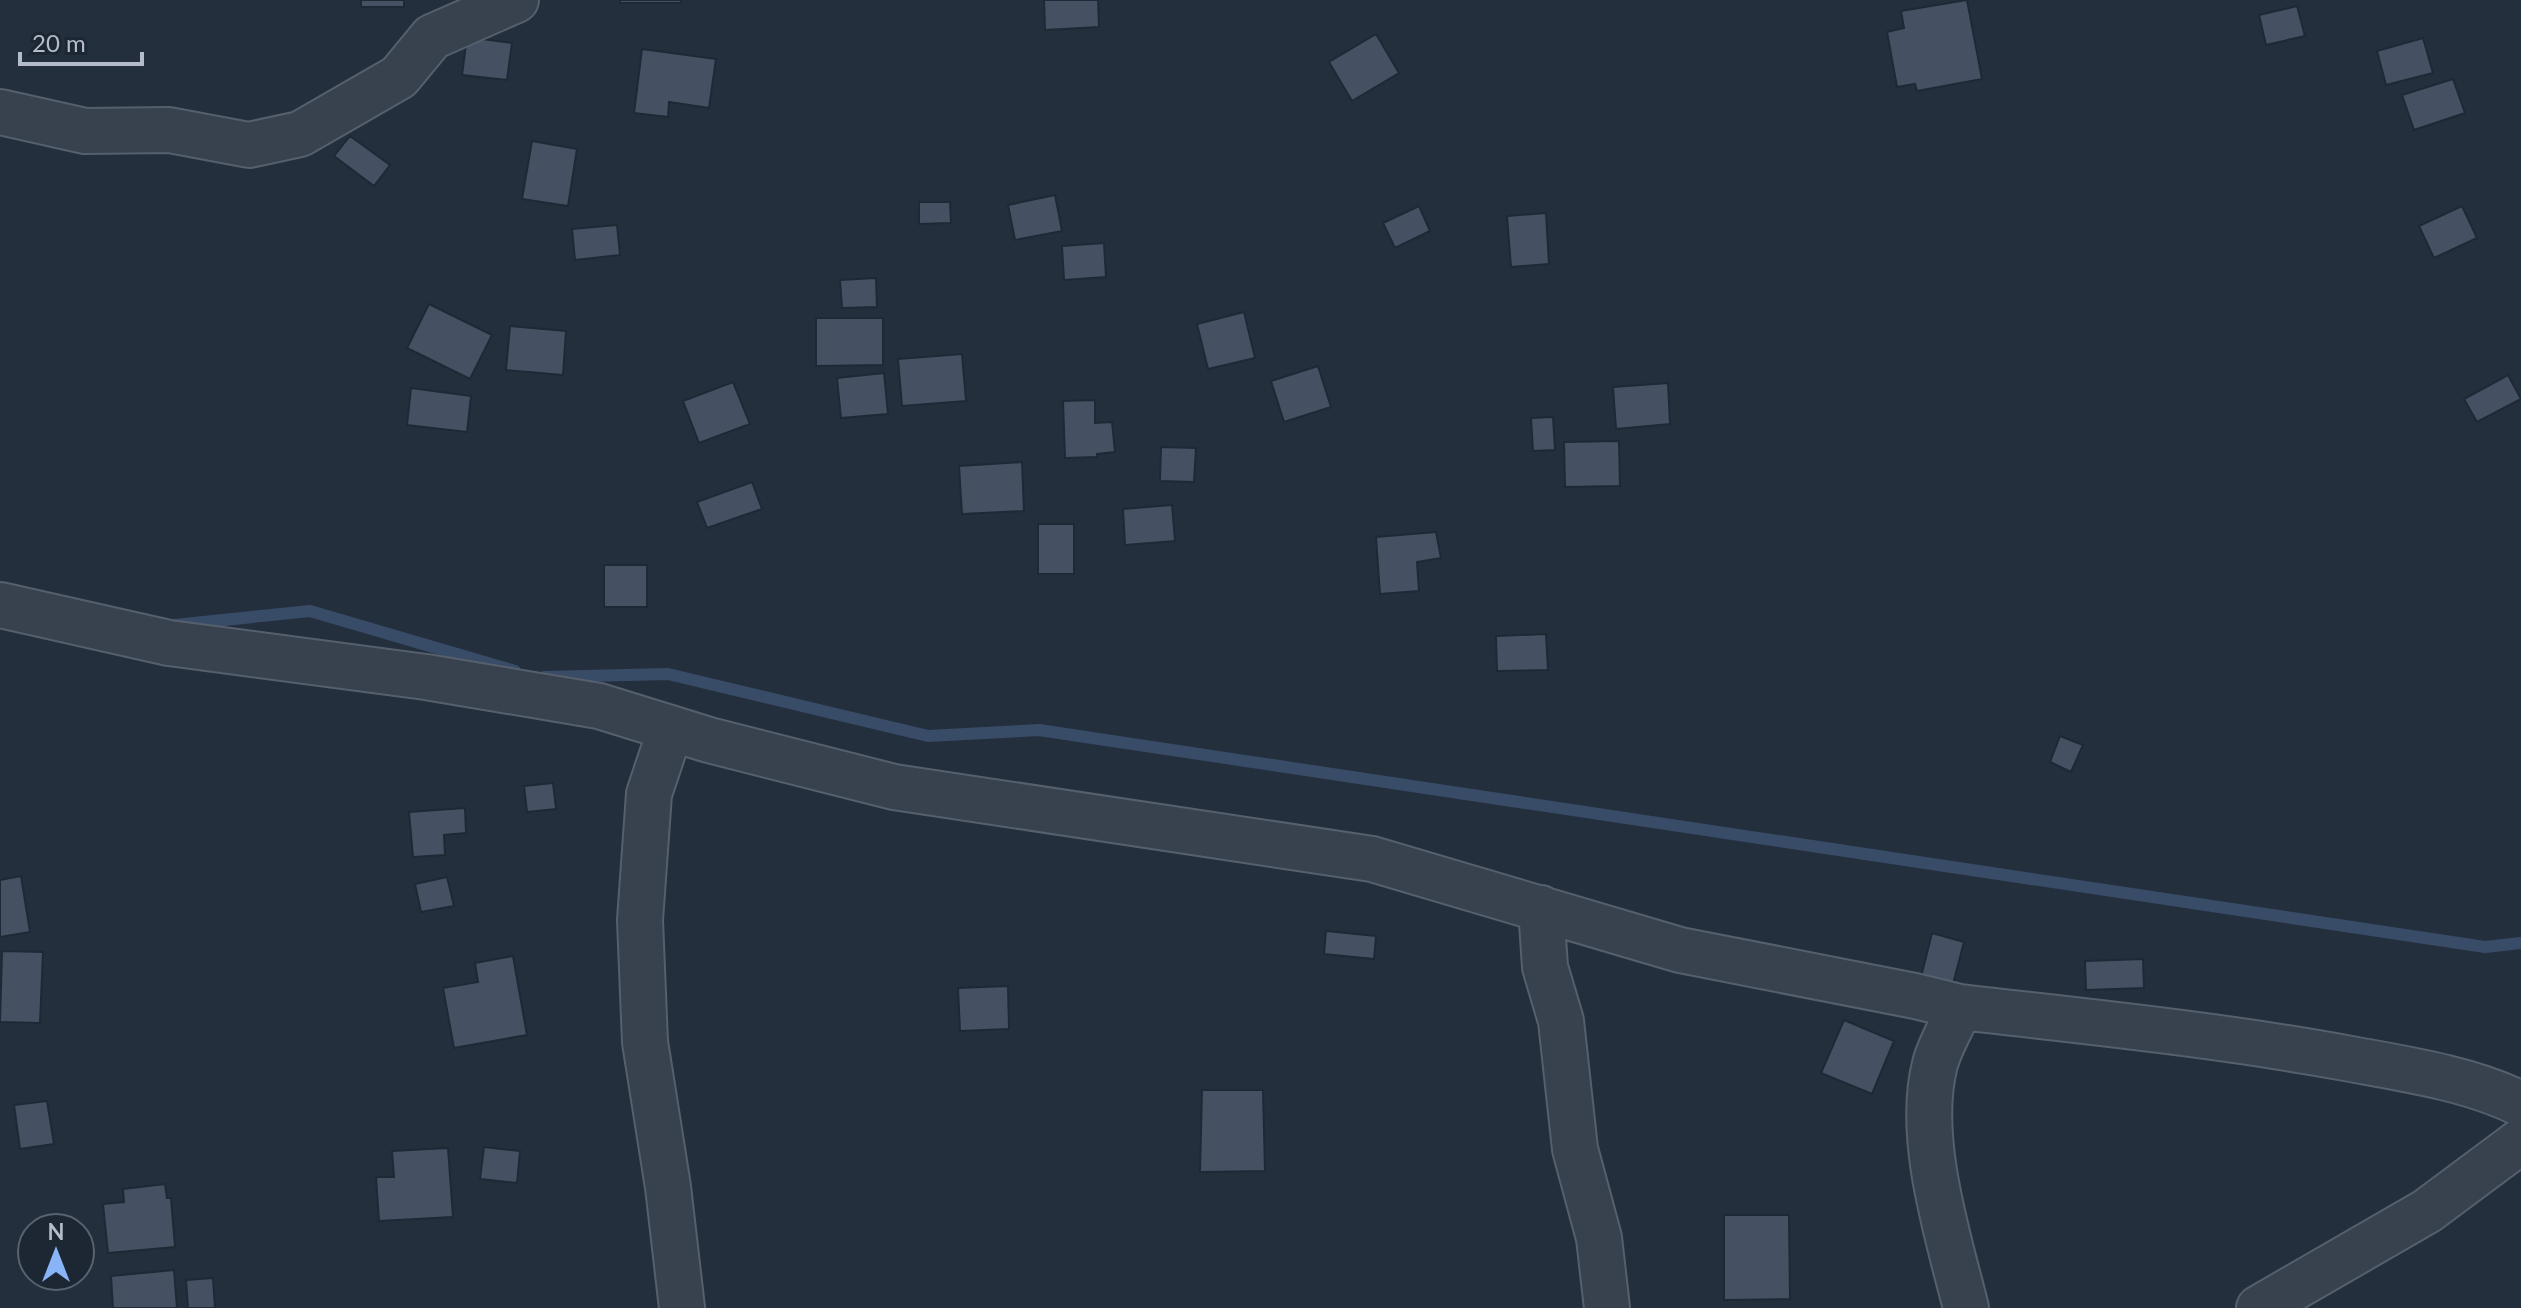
<svg xmlns="http://www.w3.org/2000/svg" width="2521" height="1308" font-family="Lato,sans-serif">
  <style>
    .lines { fill: none; stroke-linecap: round; stroke-linejoin: round }
    .stream { stroke: #394c67; stroke-width: 12 }
    .building { fill: #455162; stroke: #1f2835; stroke-width: 2 }
    .minor-casing { stroke: #565f6c; stroke-width: 48 }
    .minor { stroke: #38414e; stroke-width: 44 }
  </style>
  <rect width="100%" height="100%" fill="#242f3e"/>
  <g class="lines">
    <path class="stream" d="M 175,625 L 310,611 L 515,671
      M 544,677 L 668,674 L 928,736 L 1039,730 L 2485,947 L 2521,943"/>
  </g>
  <path class="building" d="M 361,0 L 404,0 L 404,7 L 361,7 Z
    M 620,0 L 681,0 L 681,3 L 620,3 Z
    M 1044,0 L 1098,0 L 1099,27 L 1045,30 Z
    M 1967,0 L 1982,79 L 1917,91 L 1915,84 L 1897,87 L 1887,32 L 1904,28 L 1901,11 Z
    M 2297,6 L 2305,36 L 2266,45 L 2259,15 Z
    M 1376,34 L 1399,73 L 1352,101 L 1329,62 Z
    M 467,37 L 512,43 L 507,80 L 462,75 Z
    M 2423,38 L 2433,73 L 2386,85 L 2377,51 Z
    M 642,49 L 716,59 L 709,108 L 669,102 L 668,117 L 634,113 Z
    M 2453,79 L 2465,113 L 2414,130 L 2402,95 Z
    M 350,136 L 390,165 L 374,186 L 334,156 Z
    M 532,141 L 577,149 L 568,206 L 522,199 Z
    M 1055,195 L 1062,231 L 1015,240 L 1008,205 Z
    M 919,202 L 950,202 L 951,223 L 919,224 Z
    M 1419,206 L 1430,231 L 1395,248 L 1383,223 Z
    M 2462,206 L 2477,238 L 2434,258 L 2419,226 Z
    M 1546,213 L 1549,264 L 1511,267 L 1507,216 Z
    M 617,225 L 620,255 L 575,260 L 572,229 Z
    M 1104,243 L 1106,277 L 1064,280 L 1062,246 Z
    M 876,278 L 877,307 L 842,308 L 840,280 Z
    M 429,304 L 492,335 L 470,379 L 407,348 Z
    M 1244,312 L 1255,358 L 1208,369 L 1197,324 Z
    M 816,318 L 883,318 L 883,365 L 816,366 Z
    M 510,326 L 566,331 L 563,375 L 506,370 Z
    M 962,354 L 966,401 L 902,406 L 898,359 Z
    M 1318,366 L 1331,407 L 1284,422 L 1271,381 Z
    M 884,373 L 888,414 L 841,418 L 837,378 Z
    M 2508,375 L 2521,399 L 2477,422 L 2464,399 Z
    M 733,382 L 750,424 L 699,443 L 683,401 Z
    M 1668,383 L 1670,424 L 1616,429 L 1613,387 Z
    M 411,388 L 471,396 L 467,432 L 407,425 Z
    M 1095,400 L 1095,423 L 1112,422 L 1115,452 L 1097,454 L 1097,457 L 1065,458 L 1063,401 Z
    M 1553,417 L 1555,450 L 1533,451 L 1531,418 Z
    M 1619,441 L 1620,486 L 1565,487 L 1564,442 Z
    M 1161,447 L 1196,448 L 1194,482 L 1160,481 Z
    M 1022,462 L 1024,511 L 962,514 L 959,466 Z
    M 752,482 L 762,509 L 707,528 L 697,502 Z
    M 1172,505 L 1175,541 L 1125,545 L 1123,509 Z
    M 1038,524 L 1074,524 L 1074,574 L 1038,574 Z
    M 1436,532 L 1441,558 L 1417,562 L 1419,591 L 1380,594 L 1376,537 Z
    M 604,565 L 647,565 L 647,607 L 604,607 Z
    M 1546,634 L 1548,670 L 1497,671 L 1496,636 Z
    M 2060,736 L 2083,745 L 2071,772 L 2050,762 Z
    M 553,783 L 556,809 L 527,812 L 524,786 Z
    M 465,808 L 466,833 L 444,835 L 445,855 L 413,857 L 409,812 Z
    M 21,876 L 30,932 L 0,937 L 0,880 Z
    M 447,877 L 454,906 L 421,912 L 415,884 Z
    M 1326,931 L 1376,936 L 1374,959 L 1324,954 Z
    M 1932,933 L 1964,942 L 1953,984 L 1921,977 Z
    M 2,951 L 43,952 L 40,1023 L 0,1022 Z
    M 513,956 L 527,1035 L 454,1048 L 443,988 L 478,982 L 475,963 Z
    M 2143,959 L 2144,988 L 2086,990 L 2085,961 Z
    M 1008,986 L 1009,1029 L 960,1031 L 958,988 Z
    M 1844,1020 L 1894,1041 L 1872,1094 L 1821,1073 Z
    M 1202,1090 L 1263,1090 L 1265,1171 L 1200,1172 Z
    M 47,1101 L 54,1144 L 20,1149 L 14,1105 Z
    M 484,1147 L 520,1151 L 517,1183 L 480,1179 Z
    M 448,1148 L 453,1217 L 379,1221 L 376,1177 L 394,1177 L 392,1151 Z
    M 165,1184 L 167,1198 L 171,1198 L 175,1247 L 108,1253 L 103,1204 L 124,1202 L 123,1189 Z
    M 1724,1215 L 1789,1215 L 1790,1299 L 1724,1300 Z
    M 174,1270 L 177,1308 L 113,1308 L 111,1276 Z
    M 213,1278 L 215,1308 L 188,1308 L 186,1280 Z"/>
  <g class="lines">
    <defs>
      <path id="minor" d="M 0,112 L 85,131 L 169,130 L 249,145 L 300,134 L 399,77 L 432,37 L 516,0
        M 0,605 L 169,643 L 426,677 L 599,706 L 709,740 L 894,787 L 1372,859 L 1680,950 L 1915,996 L 1960,1007 C 2091,1022 2221,1035 2351,1059 C 2406,1069 2471,1079 2521,1104
        M 671,728 L 649,794 L 640,920 L 645,1042 L 668,1187 L 682,1308
        M 1541,908 L 1545,967 L 1561,1021 L 1575,1149 L 1599,1238 L 1607,1308
        M 1960,1007 C 1952,1026 1940,1045 1935,1064 C 1916,1137 1948,1236 1966,1308
        M 2259,1308 L 2427,1211 L 2521,1141"/>
    </defs>
    <use href="#minor" class="minor-casing"/>
    <use href="#minor" class="minor"/>
  </g>
  <g transform="translate(56 1252)"><circle r="38" fill="#1d2633" stroke="#59626f" stroke-width="2"/>
  <path d="M0-6L14 30L0 20L-14 30Z" fill="#8ab4f8"/>
  <text y="-12" font-size="22" font-weight="bold" text-anchor="middle" fill="#b4bcc9">N</text>
  </g>
  <path d="M20 52v12h122v-12" fill="none" stroke="#b4bcc9" stroke-width="4"/>
  <text x="32" y="52" font-size="24" fill="#b4bcc9" stroke="#1d2633" stroke-width="6" paint-order="stroke">20 m</text>
</svg>
